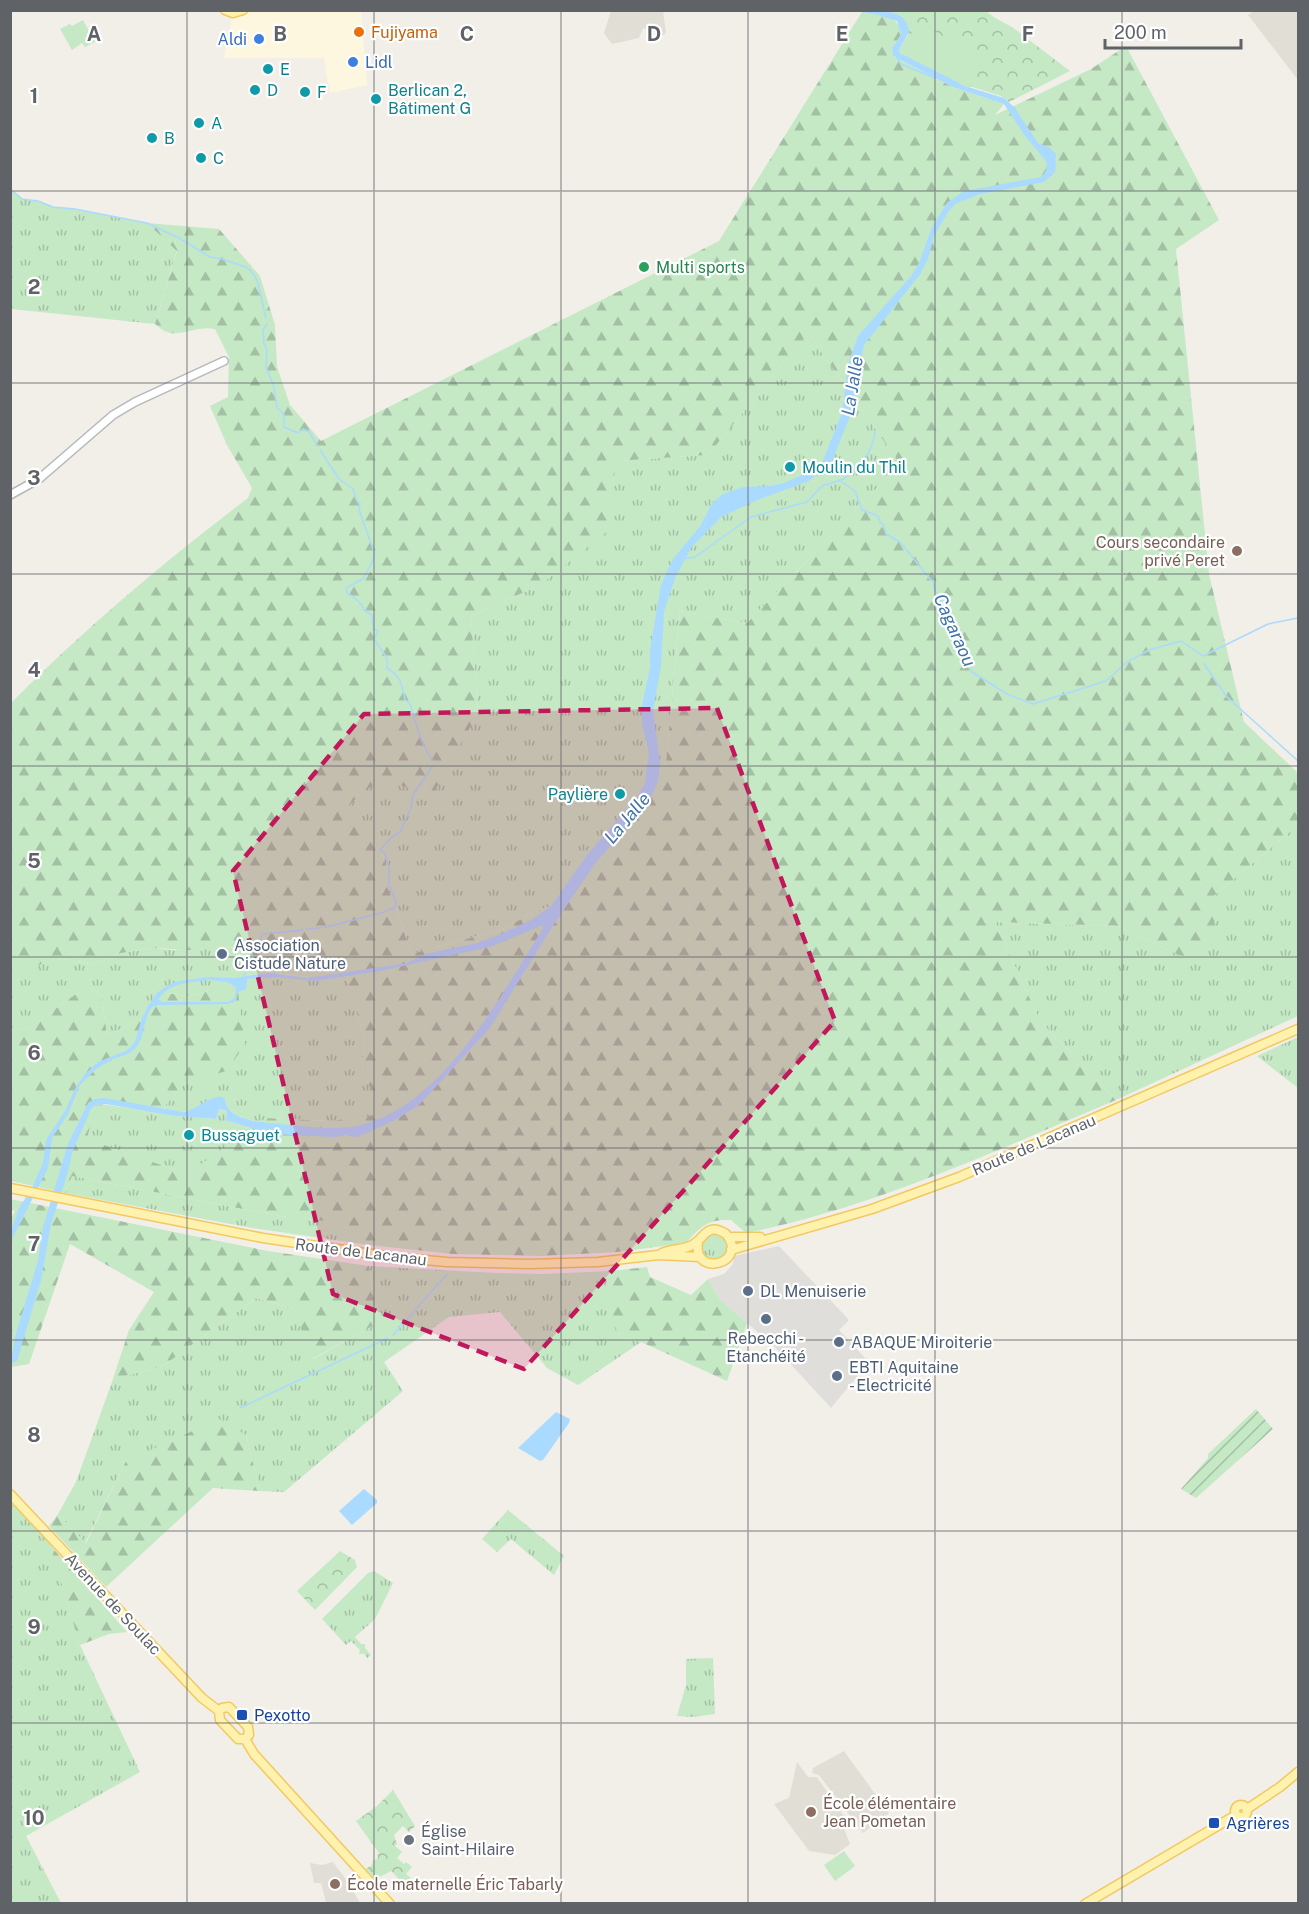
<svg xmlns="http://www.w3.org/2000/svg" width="1309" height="1914" font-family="'Public Sans',sans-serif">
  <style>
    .commercial { fill: #fef7e0 }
    .industrial { fill: #e0deda }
    .education { fill: #e1ded6 }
    .grass { fill: url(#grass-tufts) }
    .forest { fill: url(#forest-firs); fill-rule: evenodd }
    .park { fill: url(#park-crowns) }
    .garden { fill: url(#garden-furrows) }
    .pitch { fill: #c5e8c5 }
    .water { fill: #aadaff; fill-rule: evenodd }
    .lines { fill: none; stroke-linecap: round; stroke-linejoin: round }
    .stream { stroke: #aadaff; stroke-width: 1.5 }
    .minor-casing { stroke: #b5b8bc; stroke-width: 10 }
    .major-casing { stroke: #f2c960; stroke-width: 11 }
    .minor { stroke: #fff; stroke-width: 7 }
    .major { stroke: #fff2af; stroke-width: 8 }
    .marked { fill: #c2185b; fill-opacity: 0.2; stroke: #c2185b; stroke-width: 4.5; stroke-dasharray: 12 8; stroke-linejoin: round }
    .grid { fill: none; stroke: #5f6368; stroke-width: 1.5; stroke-opacity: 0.55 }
    .food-dot { fill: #e8710a; stroke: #fff; stroke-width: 2 }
    .shop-dot { fill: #3f7fe0; stroke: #fff; stroke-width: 2 }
    .culture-dot { fill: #0f9aa8; stroke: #fff; stroke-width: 2 }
    .leisure-dot { fill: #2e9e5b; stroke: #fff; stroke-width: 2 }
    .education-dot { fill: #8d6e63; stroke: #fff; stroke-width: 2 }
    .service-dot { fill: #5c6f8a; stroke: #fff; stroke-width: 2 }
    .transit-dot { fill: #1a4fb4; stroke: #fff; stroke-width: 2 }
    .worship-dot { fill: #6b7280; stroke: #fff; stroke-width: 2 }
    .labels { text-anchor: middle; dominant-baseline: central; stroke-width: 4.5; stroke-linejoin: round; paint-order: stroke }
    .food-label { font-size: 16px; fill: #c56008; stroke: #fff; text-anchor: start }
    .shop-label { font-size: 16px; fill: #366cbe; stroke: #fff; text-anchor: end }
    .culture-label { font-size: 16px; fill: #0d838f; stroke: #fff; text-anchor: start }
    .leisure-label { font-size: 16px; fill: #27864d; stroke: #fff; text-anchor: start }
    .education-label { font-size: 16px; fill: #785e54; stroke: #fff; text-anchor: start }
    .service-label { font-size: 16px; fill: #4e5e75; stroke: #fff; text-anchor: start }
    .street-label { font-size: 16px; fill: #5f6368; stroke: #fff }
    .transit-label { font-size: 16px; fill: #164399; stroke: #fff; text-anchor: start }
    .worship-label { font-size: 16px; fill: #5b616d; stroke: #fff; text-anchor: start }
    .water-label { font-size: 18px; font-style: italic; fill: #4174aa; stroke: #fff }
    .grid-label { font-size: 20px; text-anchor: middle; font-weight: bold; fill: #5f6368; stroke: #fff; stroke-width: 4.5; stroke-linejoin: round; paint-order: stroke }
  </style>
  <defs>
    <pattern id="grass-tufts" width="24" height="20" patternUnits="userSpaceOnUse" patternTransform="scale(1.5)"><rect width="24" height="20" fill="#c5e8c5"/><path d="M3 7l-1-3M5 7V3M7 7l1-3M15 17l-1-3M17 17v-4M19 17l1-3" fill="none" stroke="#a3c0a4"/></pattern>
    <pattern id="forest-firs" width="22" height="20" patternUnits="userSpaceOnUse" patternTransform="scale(1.5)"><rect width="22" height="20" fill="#c5e8c5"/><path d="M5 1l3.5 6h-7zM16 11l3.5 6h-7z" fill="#a3c0a4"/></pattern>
    <pattern id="park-crowns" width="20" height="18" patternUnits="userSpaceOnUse" patternTransform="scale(1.5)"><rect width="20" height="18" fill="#c5e8c5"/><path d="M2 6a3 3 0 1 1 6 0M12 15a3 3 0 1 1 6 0" fill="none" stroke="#a3c0a4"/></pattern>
    <pattern id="garden-furrows" width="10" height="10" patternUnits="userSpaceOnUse" patternTransform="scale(1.5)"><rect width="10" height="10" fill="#c5e8c5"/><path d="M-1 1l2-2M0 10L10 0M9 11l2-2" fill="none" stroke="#a3c0a4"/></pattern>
  </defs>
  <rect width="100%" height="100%" fill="#f1efe8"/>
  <path class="commercial" d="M 241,10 L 361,11 L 367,85 L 330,93 L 324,58 L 224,58 L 233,13 Z"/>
  <path class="industrial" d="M 779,1246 L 849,1320 L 839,1330 L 869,1362 L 831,1408 L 774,1346 L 720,1300 L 708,1279 L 724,1274 L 733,1264 L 734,1256 Z"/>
  <path class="education" d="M 611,11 L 663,11 L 666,32 L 664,35 L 659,36 L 660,34 L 643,28 L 639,38 L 612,44 L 604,33 Z
    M 1254,11 L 1298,11 L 1298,80 L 1248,15 Z
    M 844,1751 L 889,1813 L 863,1833 L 819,1775 L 812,1773 L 813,1768 Z
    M 797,1762 L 808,1777 L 817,1777 L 844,1816 L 843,1826 L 850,1844 L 835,1855 L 809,1851 L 774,1804 L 789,1798 Z
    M 333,1862 L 350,1885 L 360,1903 L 324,1903 L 326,1902 L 321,1883 L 314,1883 L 310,1863 L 322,1865 Z"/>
  <path class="grass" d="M 11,192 L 14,192 L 22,199 L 38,201 L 53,207 L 75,209 L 147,223 L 177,250 L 155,324 L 11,309 Z
    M 808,333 L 900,464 L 747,623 L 680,611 L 666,763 L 558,903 L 532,913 L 503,929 L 411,954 L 396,907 L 386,887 L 387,868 L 382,854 L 345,809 L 359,795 L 478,713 L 471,616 L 540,585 L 615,461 L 708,455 Z
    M 1298,825 L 1298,1016 L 1116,1100 L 1040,1021 L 995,922 L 1118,926 L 1185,958 L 1209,900 Z
    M 224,946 L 236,948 L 239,967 L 244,967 L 245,975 L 268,972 L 308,977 L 317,973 L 345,969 L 365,1042 L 362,1068 L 382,1115 L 331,1121 L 266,1118 L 261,1122 C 246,1119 227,1116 225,1098 C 211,1093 202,1108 188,1111 C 180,1113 171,1110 163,1108 L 183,1084 L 226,1070 L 209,991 L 188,996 L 159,992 L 148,1006 L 142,1018 L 107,1036 L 102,997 L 87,986 L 29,1028 L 11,1031 L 10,977 L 56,958 L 96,964 L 121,953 L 153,948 L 171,950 Z
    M 1298,1037 L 1298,1088 L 1257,1056 Z
    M 99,1104 L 160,1112 L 176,1116 L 216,1119 L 219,1109 L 226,1110 L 227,1114 L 225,1120 L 253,1129 L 187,1174 L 86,1139 L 95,1105 Z
    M 72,1176 L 280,1216 L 335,1222 L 369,1245 L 252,1228 L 65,1193 Z
    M702 1247a13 13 0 1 1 26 0a13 13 0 1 1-26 0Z
    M 369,1266 L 496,1273 L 543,1274 L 610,1271 L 607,1308 L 620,1337 L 641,1342 L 578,1385 L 547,1368 L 500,1312 L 449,1317 L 384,1362 L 403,1391 L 284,1492 L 260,1491 L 246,1435 L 126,1461 L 85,1543 L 58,1514 L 76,1482 L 113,1379 L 163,1366 L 256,1298 L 294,1309 L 313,1359 L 378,1323 Z
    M 10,1502 L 50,1544 L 80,1645 L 140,1772 L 26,1836 L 61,1903 L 11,1903 Z
    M 508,1510 L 564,1556 L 554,1575 L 511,1539 L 497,1552 L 482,1539 Z
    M 374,1571 L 393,1583 L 375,1619 L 355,1637 L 361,1644 L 365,1644 L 365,1648 L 371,1655 L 367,1658 L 364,1654 L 359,1654 L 360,1650 L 351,1641 L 346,1645 L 322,1619 L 368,1573 Z
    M 713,1658 L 715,1714 L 693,1717 L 677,1716 L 686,1685 L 686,1659 Z"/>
  <path class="forest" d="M 862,12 C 879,14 900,14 901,35 L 892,48 L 893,56 L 953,87 L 1004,104 L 995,115 L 1091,69 L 1126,46 L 1219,220 L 1176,249 L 1209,574 L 1244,722 L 1298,773 L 1298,825 L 1209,900 L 1218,937 L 1185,958 L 1118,926 L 995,922 L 1040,1021 L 1116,1100 C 995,1151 875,1207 746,1233 L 731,1220 C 708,1219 701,1226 686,1243 L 617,1252 L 541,1256 L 453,1254 L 369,1245 L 334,1222 L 280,1216 L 72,1176 L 65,1193 L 11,1181 L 11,1031 L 29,1028 L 87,986 L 102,997 L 107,1036 L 142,1018 L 148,1006 L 158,992 L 188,996 L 209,991 L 238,992 L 245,1045 L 226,1071 L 183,1084 L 160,1112 L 106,1104 L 95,1105 L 87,1139 L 187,1174 L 266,1118 L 331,1121 L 381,1114 L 362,1068 L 365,1042 L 345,970 L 317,973 L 308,977 L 268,972 L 245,975 L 244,967 L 239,967 L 236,948 L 224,946 L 190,950 L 153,948 L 121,953 L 96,964 L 56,958 L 11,977 L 11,703 C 84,629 164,562 248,498 L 252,488 L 227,445 L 210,406 L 228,397 L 229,357 L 215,329 C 198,325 181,337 167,332 C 163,331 159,327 155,324 L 177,251 L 147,223 L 219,229 L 260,276 L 275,325 L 277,367 L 290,405 L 321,441 L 719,241 ZM 808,333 L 900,464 L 747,623 L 680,611 L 666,763 L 558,903 L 532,913 L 503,929 L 411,954 L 396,907 L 387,887 L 387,868 L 382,854 L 383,849 L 346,809 L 359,795 L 383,779 L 432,796 L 478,713 L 471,616 L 540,585 L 612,528 L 615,461 L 708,455 Z
    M 10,1199 L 268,1251 L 369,1266 L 378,1323 L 312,1359 L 294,1309 L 256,1298 L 163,1366 L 113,1379 L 129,1330 L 154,1292 L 70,1244 L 29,1364 L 11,1367 L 10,1220 L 15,1211 L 11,1210 Z
    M 647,1267 L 650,1277 L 691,1295 L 708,1279 L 720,1300 L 747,1323 L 727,1381 L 641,1342 L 620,1337 L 606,1308 L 610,1271 Z
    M 219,1419 L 246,1435 L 260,1491 L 213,1488 L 106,1587 L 49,1526 L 58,1514 L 86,1543 L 126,1461 Z
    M 50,1545 L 127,1632 L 109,1634 L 80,1645 Z"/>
  <path class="park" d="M 881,11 L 986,11 L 995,18 L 1012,27 L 1070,71 L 1009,102 L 1001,96 L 953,81 L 900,53 L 899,50 L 908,35 L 894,13 Z
    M 340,1551 L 355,1560 L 357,1567 L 315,1610 L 297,1591 Z
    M 393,1790 L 415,1826 L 409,1832 L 403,1826 L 394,1835 L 397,1844 L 395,1846 L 402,1852 L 397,1858 L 404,1864 L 406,1862 L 412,1867 L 406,1874 L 411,1878 L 405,1885 L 391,1871 L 376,1879 L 366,1869 L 373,1864 L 372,1862 L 378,1858 L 377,1855 L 379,1853 L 356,1821 L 377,1806 Z"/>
  <path class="garden" d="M 1256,1409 L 1273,1429 L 1196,1498 L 1181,1489 L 1208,1458 L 1208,1454 Z"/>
  <path class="pitch" d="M 83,20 L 95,42 L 85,47 L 82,43 L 72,50 L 60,29 L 70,24 L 72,26 Z
    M 922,24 L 972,53 L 982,53 L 969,88 L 902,52 L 901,50 L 916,26 Z
    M 844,1851 L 855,1866 L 835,1881 L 824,1865 Z"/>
  <path class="water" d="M 855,11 C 873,11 907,6 909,32 L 899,50 L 900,53 L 965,86 L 1004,98 L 1014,107 L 1038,143 L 1050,148 L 1056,154 L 1055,172 L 1044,182 L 980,194 L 955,204 L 948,212 L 934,236 L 929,256 L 921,273 L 864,345 L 850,416 L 832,461 L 809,481 L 757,500 L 721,517 L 691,548 L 675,578 L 664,611 L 661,665 L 653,711 L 660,763 L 658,781 L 654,791 L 644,807 L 594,865 L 556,921 L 489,1029 L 419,1105 L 397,1119 L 358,1137 L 347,1135 L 335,1137 L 288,1135 L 257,1130 L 225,1120 L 227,1114 L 226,1110 L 219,1109 L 216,1119 L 176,1116 L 106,1104 L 95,1105 L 91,1109 L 72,1153 L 68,1172 L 51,1224 L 41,1280 L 17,1361 L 11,1363 L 15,1337 L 38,1261 L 43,1227 L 68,1144 L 88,1103 L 95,1099 L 104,1098 L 184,1112 C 198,1110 211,1092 225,1098 C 226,1118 253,1121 269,1123 C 297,1125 328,1131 356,1126 C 440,1110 501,996 543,928 L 543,925 L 490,947 L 380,971 L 314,981 L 277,977 L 247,979 L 246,989 L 238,992 L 236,1001 L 228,1004 L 159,1005 L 152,1007 L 148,1013 L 141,1039 L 136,1048 L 128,1054 L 113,1059 L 96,1069 L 80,1085 L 68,1114 L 52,1138 L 48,1168 L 11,1241 L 10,1233 L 19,1208 L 33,1186 L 43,1163 L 46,1140 L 65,1111 L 76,1087 L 85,1074 L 98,1062 L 128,1050 L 135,1042 L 142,1018 L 148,1006 L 158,992 L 174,982 L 208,977 L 234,978 L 269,973 L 307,978 L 407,963 L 425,954 L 477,943 L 499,935 L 533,919 L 552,905 L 587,855 L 637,797 L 645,783 L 649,753 L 642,724 L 642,705 L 650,668 L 650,650 L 661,585 L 673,559 L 701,525 L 712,503 L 723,494 L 743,487 L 771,486 L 784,483 L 809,472 L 822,463 L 842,413 L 848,364 L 858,336 L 912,275 L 919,263 L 932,227 L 947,203 L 964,191 L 1041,177 C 1046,173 1048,167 1046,161 L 1025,136 L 1004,104 L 953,87 L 893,56 L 892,48 L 901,35 L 897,21 L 875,14 ZM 211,980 L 227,982 L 236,987 L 235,998 L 228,1002 L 163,1002 L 158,1000 C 168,982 192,982 211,980 Z
    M 556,1412 L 570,1419 L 569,1423 L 543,1460 L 540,1461 L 518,1448 Z
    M 364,1489 L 377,1500 L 377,1503 L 352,1525 L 339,1511 Z"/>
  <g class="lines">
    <path class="stream" d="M 896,56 L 901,64 L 935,78
      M 10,192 L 14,192 L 22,199 L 38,201 L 53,207 L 75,209 L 147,223 L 179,238 L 210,257 L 222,259 L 246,267 L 251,271 L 257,280 L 266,318
      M 267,324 L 263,330 L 264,343 L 267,351 L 266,367 L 274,387 L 277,408 L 284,414 L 284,427 L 298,433 L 303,429 L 309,432 L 317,445
      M 320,450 L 339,479 L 353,489 L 357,501 L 360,503 L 359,510 L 374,552 L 373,560 L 364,578 L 346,588 L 347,593 C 353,596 362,603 364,610 L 372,615 L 373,629 L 378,631 L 374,639 L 387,658 L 387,668 C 401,676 402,685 405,700 L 410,704 L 421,740 L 432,760
      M 839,480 L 855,491 L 862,510 L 878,516 L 880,522 L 884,525 L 886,534 L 901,543 L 930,579 L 933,581 L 934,588 L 955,625 L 958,647 L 972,672 L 1007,694 L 1033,704 L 1106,681 L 1127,662 L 1149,650 L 1181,641 L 1203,656 L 1268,624 L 1298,618
      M 755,499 L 765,495
      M 683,559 L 695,557 L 751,517 L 807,502 L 822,486 L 844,479 L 868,454 L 873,442 L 875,431
      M 1204,664 L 1227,697 L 1298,761
      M 307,929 L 327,927 L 384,912 L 396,907 L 395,899 L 389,886 L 389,868 L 385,853 L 380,850 L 392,837 L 400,832 L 411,808 L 413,795 L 432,767
      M 251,954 L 259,943 L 262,934 L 303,930
      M 244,976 L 248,969 L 250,957
      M 393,1335 L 447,1274
      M 240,1408 L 388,1338"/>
    <defs>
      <path id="minor" d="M 10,495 L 39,479 L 113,415 L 135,402 L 224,361"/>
      <path id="major" d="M 225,10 L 233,13 L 243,10
        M 10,1188 L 263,1238 L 392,1257 L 447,1262 L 529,1264 L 598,1262 L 658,1255 L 700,1257
        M 729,1237 L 760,1237
        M 731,1250 L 872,1209 L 959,1177 L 1298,1029
        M 662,1253 C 671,1249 681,1250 690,1246 C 705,1240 705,1221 726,1234 C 750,1263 692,1279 698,1242
        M 10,1494 L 202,1698 L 219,1711 L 220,1720 L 238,1739 L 245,1739 L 254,1754 L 390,1904
        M 219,1711 L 222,1708 L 229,1707 L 248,1727 L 249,1735 L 245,1739
        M1235 1811a6 6 0 1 1 12 0a6 6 0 1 1-12 0Z
        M 1247,1809 L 1280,1787 L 1298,1772
        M 1085,1904 L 1236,1815"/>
    </defs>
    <use href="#minor" class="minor-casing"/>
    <use href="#major" class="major-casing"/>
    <use href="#minor" class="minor"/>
    <use href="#major" class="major"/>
  </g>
  <path class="marked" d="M 717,708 L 835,1021 L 524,1369 L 333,1294 L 233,871 L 364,714 Z"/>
  <path class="grid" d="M 187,10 L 187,1904M 374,10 L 374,1904M 561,10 L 561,1904M 748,10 L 748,1904M 935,10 L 935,1904M 1122,10 L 1122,1904M 10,191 L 1298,191M 10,383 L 1298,383M 10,574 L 1298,574M 10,766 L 1298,766M 10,957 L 1298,957M 10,1148 L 1298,1148M 10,1340 L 1298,1340M 10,1531 L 1298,1531M 10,1723 L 1298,1723"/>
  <circle class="food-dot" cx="359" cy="32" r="6"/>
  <g class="shop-dot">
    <circle cx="259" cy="39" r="6"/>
    <circle cx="353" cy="62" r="6"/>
  </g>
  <g class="culture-dot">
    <circle cx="268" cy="69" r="6"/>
    <circle cx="255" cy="90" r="6"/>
    <circle cx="305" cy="92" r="6"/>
    <circle cx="376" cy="99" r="6"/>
    <circle cx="199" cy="123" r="6"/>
    <circle cx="152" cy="138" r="6"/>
    <circle cx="201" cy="158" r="6"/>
    <circle cx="790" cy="467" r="6"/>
    <circle cx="620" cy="794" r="6"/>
    <circle cx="189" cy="1135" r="6"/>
  </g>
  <circle class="leisure-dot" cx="644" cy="267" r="6"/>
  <g class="education-dot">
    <circle cx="1237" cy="551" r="6"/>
    <circle cx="811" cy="1812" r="6"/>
    <circle cx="335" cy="1884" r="6"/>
  </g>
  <g class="service-dot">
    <circle cx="222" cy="954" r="6"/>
    <circle cx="748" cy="1291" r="6"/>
    <circle cx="766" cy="1319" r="6"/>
    <circle cx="839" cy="1342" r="6"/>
    <circle cx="837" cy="1376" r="6"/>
  </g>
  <g class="transit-dot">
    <rect x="236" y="1709" width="12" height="12" rx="3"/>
    <rect x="1208" y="1817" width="12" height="12" rx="3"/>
  </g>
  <circle class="worship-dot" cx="409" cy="1840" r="6"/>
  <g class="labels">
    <g class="food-label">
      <text x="371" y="32">Fujiyama</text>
    </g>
    <g class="shop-label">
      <text x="247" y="39">Aldi</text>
      <text x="365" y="62" text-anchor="start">Lidl</text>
    </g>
    <g class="culture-label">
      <text x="280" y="69">E</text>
      <text x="267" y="90">D</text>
      <text x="388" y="90">Berlican 2,<tspan x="388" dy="18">Bâtiment G</tspan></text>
      <text x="317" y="92">F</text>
      <text x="211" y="123">A</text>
      <text x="164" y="138">B</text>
      <text x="213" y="158">C</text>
      <text x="802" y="467">Moulin du Thil</text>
      <text x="608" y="794" text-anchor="end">Paylière</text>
      <text x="201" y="1135">Bussaguet</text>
    </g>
    <g class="leisure-label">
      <text x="656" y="267">Multi sports</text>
    </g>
    <g class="education-label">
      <text x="1225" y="542" text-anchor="end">Cours secondaire<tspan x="1225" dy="18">privé Peret</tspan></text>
      <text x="823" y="1803">École élémentaire<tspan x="823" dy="18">Jean Pometan</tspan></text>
      <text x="347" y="1884">École maternelle Éric Tabarly</text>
    </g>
    <g class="service-label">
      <text x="234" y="945">Association<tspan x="234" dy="18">Cistude Nature</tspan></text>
      <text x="760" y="1291">DL Menuiserie</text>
      <text x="766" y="1338" text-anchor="middle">Rebecchi -<tspan x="766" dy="18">Etanchéité</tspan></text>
      <text x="851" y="1342">ABAQUE Miroiterie</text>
      <text x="849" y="1367">EBTI Aquitaine<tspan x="849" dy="18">- Electricité</tspan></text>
    </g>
    <g class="street-label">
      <text transform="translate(1034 1145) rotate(-23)">Route de Lacanau</text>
      <text transform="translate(361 1252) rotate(7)">Route de Lacanau</text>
      <text transform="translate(113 1604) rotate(47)">Avenue de Soulac</text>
    </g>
    <g class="transit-label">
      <text x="254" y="1715">Pexotto</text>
      <text x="1226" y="1823">Agrières</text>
    </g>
    <g class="worship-label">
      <text x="421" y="1831">Église<tspan x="421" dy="18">Saint-Hilaire</tspan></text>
    </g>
    <g class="water-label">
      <text transform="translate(852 386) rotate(-81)">La Jalle</text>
      <text transform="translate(955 630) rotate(66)">Cagaraou</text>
      <text transform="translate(627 818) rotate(-50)">La Jalle</text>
    </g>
  </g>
  <g class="grid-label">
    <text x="94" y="41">A</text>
    <text x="280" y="41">B</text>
    <text x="467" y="41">C</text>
    <text x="654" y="41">D</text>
    <text x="842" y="41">E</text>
    <text x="1028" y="41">F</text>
    <text x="34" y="103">1</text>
    <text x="34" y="294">2</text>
    <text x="34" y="485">3</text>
    <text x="34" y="677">4</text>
    <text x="34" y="868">5</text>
    <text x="34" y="1060">6</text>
    <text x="34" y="1251">7</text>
    <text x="34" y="1442">8</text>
    <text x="34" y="1634">9</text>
    <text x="34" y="1825">10</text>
  </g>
  <rect width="1309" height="1914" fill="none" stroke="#5f6368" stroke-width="24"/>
  <path d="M1105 39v9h136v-9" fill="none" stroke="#5f6368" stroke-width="3"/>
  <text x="1114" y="39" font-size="18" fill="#5f6368" stroke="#ffffff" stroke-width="4.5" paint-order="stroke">200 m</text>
</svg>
